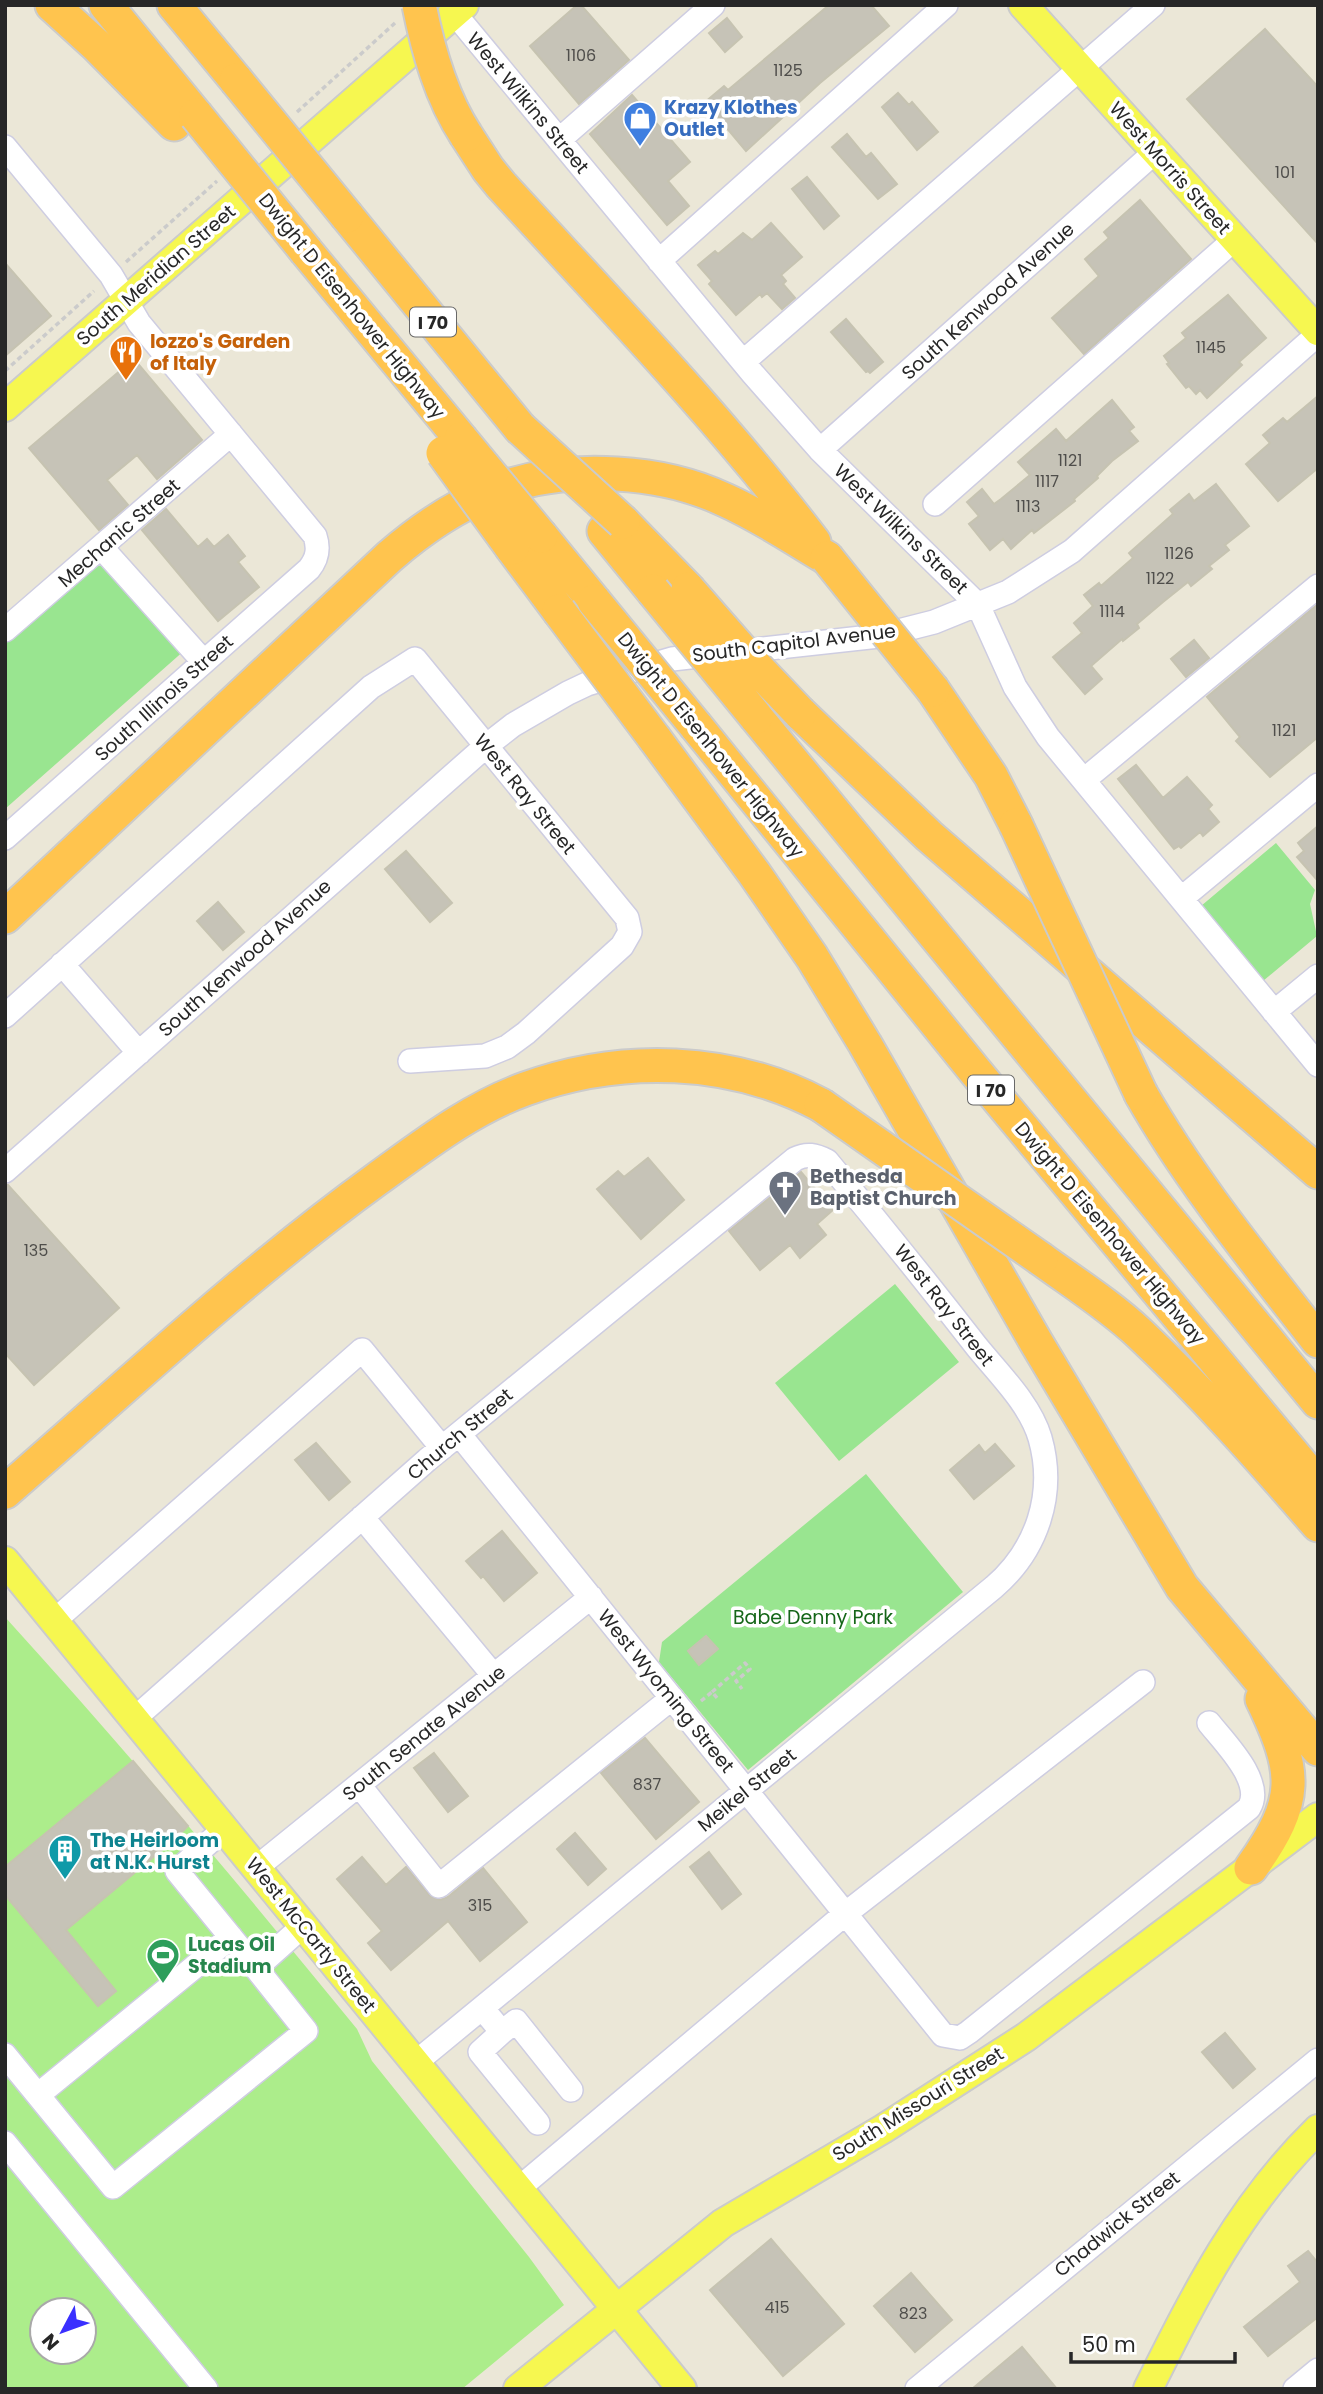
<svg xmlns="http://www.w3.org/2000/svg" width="1323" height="2394" font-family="Poppins,sans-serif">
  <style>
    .green { fill: #99e590 }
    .pitch { fill: #aced8b; fill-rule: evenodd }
    .building { fill: #c6c3b7; stroke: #c6c3b1; stroke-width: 2 }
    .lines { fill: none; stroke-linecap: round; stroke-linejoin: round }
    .minor-casing { stroke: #cecde1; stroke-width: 26 }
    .major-casing { stroke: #cbcbcb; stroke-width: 32 }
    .highway-casing { stroke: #cbcbcb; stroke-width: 37 }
    .path { stroke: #cbcbcb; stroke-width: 3.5; stroke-dasharray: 5 3.5; stroke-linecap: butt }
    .minor { stroke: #fff; stroke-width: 23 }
    .major { stroke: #f6f750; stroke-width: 28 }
    .highway { stroke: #ffc44e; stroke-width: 33 }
    .highway-bridge-casing { stroke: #cbcbcb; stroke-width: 37; stroke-linecap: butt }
    .highway-bridge { stroke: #ffc44e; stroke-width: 33 }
    .labels { text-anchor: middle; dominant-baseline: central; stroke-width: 7; stroke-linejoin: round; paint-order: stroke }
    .number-label { font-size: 16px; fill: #4f4e4b }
    .shield { fill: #fff; stroke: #686868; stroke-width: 2 }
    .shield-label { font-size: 18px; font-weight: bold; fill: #272727 }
    .street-label { font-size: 19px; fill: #272727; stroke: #fff }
    .shop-label { font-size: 19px; font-weight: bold; fill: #366cbe; stroke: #fff; text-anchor: start }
    .food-label { font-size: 19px; font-weight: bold; fill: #c56008; stroke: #fff; text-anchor: start }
    .worship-label { font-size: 19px; font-weight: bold; fill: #5b616d; stroke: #fff; text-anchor: start }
    .park-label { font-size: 19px; fill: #156618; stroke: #fff }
    .culture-label { font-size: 19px; font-weight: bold; fill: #0d838f; stroke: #fff; text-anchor: start }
    .leisure-label { font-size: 19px; font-weight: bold; fill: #27864d; stroke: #fff; text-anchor: start }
  </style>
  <rect width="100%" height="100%" fill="#ebe7d7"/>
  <path class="green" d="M 104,556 L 186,649 L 5,809 L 5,644 Z
    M 1276,843 L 1315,890 L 1310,904 L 1317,936 L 1263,981 L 1201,906 Z
    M 895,1284 L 959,1362 L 839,1461 L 775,1383 Z
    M 866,1474 L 963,1592 L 748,1770 L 659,1662 L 662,1642 Z"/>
  <path class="pitch" d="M 5,1617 C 127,1751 243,1889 357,2029 L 372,2061 L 529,2257 L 564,2305 L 462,2389 L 5,2389 ZM 42,2310 L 84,2310 L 84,2352 L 42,2352 Z"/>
  <path class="building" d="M 577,5 L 581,5 L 629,60 L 579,104 L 530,46 Z
    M 829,5 L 871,5 L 889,26 L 820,83 L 746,151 L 705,102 L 724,86 L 728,90 Z
    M 727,18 L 742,37 L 725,52 L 709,33 Z
    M 1265,29 L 1318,87 L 1318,244 L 1187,99 Z
    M 898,93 L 909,105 L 912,102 L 938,132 L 917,150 L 882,107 Z
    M 632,95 L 690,162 L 668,181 L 689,206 L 667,225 L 590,134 Z
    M 847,134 L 866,157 L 871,153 L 897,184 L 878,199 L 832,147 Z
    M 807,177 L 839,216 L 824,229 L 792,189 Z
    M 1140,200 L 1191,259 L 1084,354 L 1052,318 L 1099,276 L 1085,259 L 1109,238 L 1104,232 Z
    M 771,223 L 802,257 L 781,275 L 786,281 L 783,284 L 795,298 L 782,309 L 767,293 L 762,297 L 760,294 L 736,315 L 709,284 L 712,281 L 698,265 L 715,251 L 718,254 L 743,233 L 752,240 Z
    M 5,263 L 51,316 L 5,356 Z
    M 1228,295 L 1266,338 L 1239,362 L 1242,365 L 1207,398 L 1200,390 L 1196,394 L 1189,386 L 1186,388 L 1167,364 L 1169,363 L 1164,356 L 1186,338 L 1182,333 Z
    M 846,319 L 883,362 L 870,373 L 868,371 L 866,372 L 831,332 Z
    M 134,359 L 202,440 L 157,479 L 137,455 L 107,480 L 128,505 L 99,530 L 29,448 Z
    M 1318,396 L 1318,468 L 1278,501 L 1246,464 L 1270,443 L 1263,435 L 1283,418 L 1287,422 Z
    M 1112,400 L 1134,427 L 1129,431 L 1138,441 L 1112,461 L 1097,476 L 1098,478 L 1074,499 L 1075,501 L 1034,533 L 1032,530 L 1011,549 L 1003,539 L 990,550 L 969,524 L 979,516 L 967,502 L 982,489 L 994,504 L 1001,499 L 1030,475 L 1018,462 L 1056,429 L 1066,441 Z
    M 1216,484 L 1249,526 L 1225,545 L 1229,550 L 1209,566 L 1212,569 L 1191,586 L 1188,582 L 1163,602 L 1137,624 L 1139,628 L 1123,641 L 1122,639 L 1091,666 L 1102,679 L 1085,694 L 1053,657 L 1082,633 L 1074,623 L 1093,606 L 1084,595 L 1099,583 L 1101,586 L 1133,558 L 1129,553 L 1173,514 L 1170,510 L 1189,494 L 1194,501 Z
    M 166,509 L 198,547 L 207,539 L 214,547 L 228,535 L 245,556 L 238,562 L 259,587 L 218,621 L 142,530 Z
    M 1318,604 L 1318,737 L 1270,777 L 1236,741 L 1240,737 L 1207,697 Z
    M 1194,640 L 1209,658 L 1186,677 L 1171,659 Z
    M 1136,765 L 1163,798 L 1187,777 L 1212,805 L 1208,809 L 1219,822 L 1203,836 L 1200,832 L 1181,848 L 1179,846 L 1174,849 L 1118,779 Z
    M 1318,826 L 1318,881 L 1297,857 L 1304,851 L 1298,843 Z
    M 406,851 L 452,903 L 430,922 L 385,869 Z
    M 218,902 L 244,932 L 223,950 L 197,921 Z
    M 648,1158 L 684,1200 L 641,1239 L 597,1189 L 618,1171 L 624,1177 Z
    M 801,1172 L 833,1210 L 817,1224 L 826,1235 L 800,1258 L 790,1245 L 760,1270 L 729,1231 Z
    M 5,1185 L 8,1185 L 119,1308 L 34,1385 L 5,1353 Z
    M 316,1443 L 350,1482 L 329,1500 L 295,1460 Z
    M 995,1444 L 1014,1466 L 974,1499 L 950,1470 L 979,1445 L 985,1453 Z
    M 502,1531 L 537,1573 L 504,1601 L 483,1576 L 481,1578 L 466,1561 Z
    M 706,1636 L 718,1649 L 699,1665 L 688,1651 Z
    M 645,1738 L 699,1802 L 656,1839 L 601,1773 Z
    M 434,1753 L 468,1796 L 448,1812 L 414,1768 Z
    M 133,1761 L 188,1826 L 175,1839 L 66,1930 L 116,1991 L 98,2006 L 5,1895 L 5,1867 Z
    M 575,1833 L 606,1869 L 588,1885 L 557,1849 Z
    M 709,1852 L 741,1894 L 722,1909 L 690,1867 Z
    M 362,1857 L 386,1885 L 406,1867 L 429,1895 L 440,1900 L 448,1897 L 483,1868 L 527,1922 L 480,1961 L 448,1921 L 391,1970 L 368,1943 L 382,1931 L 337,1879 Z
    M 1225,2033 L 1255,2069 L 1233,2088 L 1202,2052 Z
    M 771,2239 L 844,2324 L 783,2376 L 710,2290 Z
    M 1308,2251 L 1318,2263 L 1318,2317 L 1268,2356 L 1244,2327 L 1300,2282 L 1288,2266 Z
    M 911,2273 L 952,2320 L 915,2352 L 874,2306 Z
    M 1022,2347 L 1057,2389 L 972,2389 Z"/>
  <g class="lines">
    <defs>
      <path id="minor" d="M 455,14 L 753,374 L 820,450 L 978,605 L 1015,687 L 1048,737 L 1318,1065
        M 559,140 L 713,5
        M 5,147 L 111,275 L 139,323 L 315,536 C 319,548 318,558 309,569 L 5,838
        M 659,261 L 946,5
        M 743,362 L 1153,5
        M 820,450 L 1155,152
        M 935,504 L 1235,239
        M 102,548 L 204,662
        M 5,630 L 231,434
        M 1084,780 L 1318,586
        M 1182,898 L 1318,785
        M 62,964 L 139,1053
        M 1274,1012 L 1318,976
        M 5,1016 L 371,687 L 415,659 L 627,918 L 630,932 L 622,946 L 526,1033 L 507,1047 L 485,1056 L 410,1061
        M 5,1171 L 486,746 L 513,725 L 568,693 L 587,684 L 672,659 L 879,636 L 934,622 L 1008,592 L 1072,551 L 1318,334
        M 459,1434 L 943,2035 L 960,2038 L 969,2032 L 1249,1808 C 1265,1782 1224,1742 1209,1723
        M 362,1517 L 494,1676
        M 54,1621 L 362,1350 L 442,1448
        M 134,1719 L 427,1460 L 795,1159 C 807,1153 815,1155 827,1161 C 878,1222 928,1284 977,1347 C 999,1374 1030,1404 1040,1438 C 1056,1494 1037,1550 994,1587 L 415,2063
        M 359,1785 L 439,1886 L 672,1698
        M 224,1829 L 177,1871 L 256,1968
        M 256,1868 L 591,1597
        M 482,2008 L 502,2032 L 516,2021 L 571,2090
        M 502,2032 L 480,2052 L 538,2123
        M 5,2055 L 113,2187 L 306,2031 L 256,1968 L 303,1926
        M 38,2095 L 231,1937
        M 5,2143 L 206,2389
        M 518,2189 L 845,1914 L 1143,1682
        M 917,2389 L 1318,2060
        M 1295,2389 L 1318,2370"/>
      <path id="major" d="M 1023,5 L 1318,331
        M 5,407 L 464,5
        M 5,1561 L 682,2389
        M 518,2389 L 723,2223 L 883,2129 L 1026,2037 L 1318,1817
        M 1148,2389 C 1196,2293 1240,2205 1318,2129"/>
      <path id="highway" d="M 52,5 L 96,45 L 174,124
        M 106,5 L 196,115
        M 174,5 L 236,80
        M 466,135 L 488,169 L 501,185 C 608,302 718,416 814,542
        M 347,216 L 520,428
        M 306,251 L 461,439
        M 623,522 L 688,589
        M 604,531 L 653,591
        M 541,536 L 594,601
        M 512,548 L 559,611
        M 933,690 L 991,776 L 1016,825
        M 800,713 L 929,836 L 1318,1172
        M 756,717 L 1318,1402
        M 696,726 L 975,1071 L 1318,1484
        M 655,739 L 754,873 L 812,957 L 865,1044 L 1036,1342 L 1182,1587 L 1318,1749
        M 5,917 L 389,557 C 458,497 525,468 617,474 C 654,476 691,484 725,500 C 761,516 793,538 827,558
        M 1141,1094 C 1191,1182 1256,1261 1318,1341
        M 1041,1259 C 1074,1283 1109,1305 1139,1333 C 1203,1393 1261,1459 1318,1525
        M 5,1492 C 127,1386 246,1274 377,1179 C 424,1145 470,1109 525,1089 C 621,1054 731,1057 821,1105
        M 1251,1868 C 1300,1800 1297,1772 1262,1699"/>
    </defs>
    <use href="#minor" class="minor-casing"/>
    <use href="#major" class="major-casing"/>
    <use href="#highway" class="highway-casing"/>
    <path class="path" d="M 297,112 L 395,23
      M 126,262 L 217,181
      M 5,371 L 94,291
      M 712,1692 L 745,1663 L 750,1669 L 736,1681 L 742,1689
      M 701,1701 L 712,1692 L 718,1699"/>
    <use href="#minor" class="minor"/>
    <use href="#major" class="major"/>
    <use href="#highway" class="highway"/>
    <defs>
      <path id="highway-bridge" d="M 419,5 C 428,50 441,97 466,135
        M 236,80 L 347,216
        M 196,115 L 306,251
        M 520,428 L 623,522
        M 461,439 L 541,536
        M 443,453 L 512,548
        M 827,558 L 933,690
        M 688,589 L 758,669 L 800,713
        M 653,591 L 756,717
        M 594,601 L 696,726
        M 559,611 L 655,739
        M 1016,825 L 1141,1094
        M 821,1105 L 1041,1259"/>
    </defs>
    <use href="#highway-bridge" class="highway-bridge-casing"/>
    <use href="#highway-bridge" class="highway-bridge"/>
  </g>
  <defs>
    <symbol id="shop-pin" viewBox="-11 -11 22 30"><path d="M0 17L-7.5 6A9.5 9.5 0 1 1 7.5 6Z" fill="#3f7fe0" stroke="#fff"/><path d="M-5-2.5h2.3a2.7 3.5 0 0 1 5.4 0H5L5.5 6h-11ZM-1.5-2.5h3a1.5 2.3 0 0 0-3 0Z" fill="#fff"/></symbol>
    <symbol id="restaurant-pin" viewBox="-11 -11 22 30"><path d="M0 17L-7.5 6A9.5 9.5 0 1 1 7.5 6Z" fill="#e8710a" stroke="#fff"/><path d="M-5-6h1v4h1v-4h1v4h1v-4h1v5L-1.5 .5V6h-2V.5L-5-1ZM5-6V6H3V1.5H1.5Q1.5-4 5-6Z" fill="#fff"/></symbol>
    <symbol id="church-pin" viewBox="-11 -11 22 30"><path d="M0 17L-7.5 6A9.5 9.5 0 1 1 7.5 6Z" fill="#6b7280" stroke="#fff"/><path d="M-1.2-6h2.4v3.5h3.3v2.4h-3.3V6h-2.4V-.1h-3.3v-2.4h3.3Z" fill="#fff"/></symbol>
    <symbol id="building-pin" viewBox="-11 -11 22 30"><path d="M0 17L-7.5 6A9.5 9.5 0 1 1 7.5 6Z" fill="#0f9aa8" stroke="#fff"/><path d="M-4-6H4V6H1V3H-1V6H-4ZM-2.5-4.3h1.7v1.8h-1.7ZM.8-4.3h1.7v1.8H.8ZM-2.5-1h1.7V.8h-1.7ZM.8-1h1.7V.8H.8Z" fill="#fff"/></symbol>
    <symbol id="stadium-pin" viewBox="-11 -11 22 30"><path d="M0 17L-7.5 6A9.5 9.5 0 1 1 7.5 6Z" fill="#2e9e5b" stroke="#fff"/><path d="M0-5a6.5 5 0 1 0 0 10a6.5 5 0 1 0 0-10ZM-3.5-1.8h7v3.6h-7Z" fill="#fff"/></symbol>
  </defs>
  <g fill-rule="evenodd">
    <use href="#shop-pin" x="621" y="99" width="38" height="52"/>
    <use href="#restaurant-pin" x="107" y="333" width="38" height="52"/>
    <use href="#church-pin" x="766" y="1168" width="38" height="52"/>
    <use href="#building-pin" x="46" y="1832" width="38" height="52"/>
    <use href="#stadium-pin" x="144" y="1936" width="38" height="52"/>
  </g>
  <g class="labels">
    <g class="number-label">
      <text x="581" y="55">1106</text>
      <text x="788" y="70">1125</text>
      <text x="1285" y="172">101</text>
      <text x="1211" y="347">1145</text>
      <text x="1070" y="460">1121</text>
      <text x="1047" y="481">1117</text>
      <text x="1028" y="506">1113</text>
      <text x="1179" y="553">1126</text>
      <text x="1160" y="578">1122</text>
      <text x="1112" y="611">1114</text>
      <text x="1284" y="730">1121</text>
      <text x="36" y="1250">135</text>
      <text x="647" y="1784">837</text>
      <text x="480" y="1905">315</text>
      <text x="777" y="2307">415</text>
      <text x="913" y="2313">823</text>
    </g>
    <g class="shield">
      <rect x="410" y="307.5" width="46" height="29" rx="5"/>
      <rect x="968" y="1075.5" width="46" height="29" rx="5"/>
    </g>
    <g class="shield-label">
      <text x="433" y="322">I 70</text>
      <text x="991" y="1090">I 70</text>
    </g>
    <g class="street-label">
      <text transform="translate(528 103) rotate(50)">West Wilkins Street</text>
      <text transform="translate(1170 168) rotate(48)">West Morris Street</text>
      <text transform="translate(156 275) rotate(-41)">South Meridian Street</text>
      <text transform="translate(988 301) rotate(-42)">South Kenwood Avenue</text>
      <text transform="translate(352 306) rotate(51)">Dwight D Eisenhower Highway</text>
      <text transform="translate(901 529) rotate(44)">West Wilkins Street</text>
      <text transform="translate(119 533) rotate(-41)">Mechanic Street</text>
      <text transform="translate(794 643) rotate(-7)">South Capitol Avenue</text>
      <text transform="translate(164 698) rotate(-42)">South Illinois Street</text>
      <text transform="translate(711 745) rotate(51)">Dwight D Eisenhower Highway</text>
      <text transform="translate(525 794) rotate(51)">West Ray Street</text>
      <text transform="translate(245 958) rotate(-42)">South Kenwood Avenue</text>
      <text transform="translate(1110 1233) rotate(50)">Dwight D Eisenhower Highway</text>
      <text transform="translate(944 1305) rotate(52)">West Ray Street</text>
      <text transform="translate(460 1434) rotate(-40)">Church Street</text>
      <text transform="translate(666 1691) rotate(51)">West Wyoming Street</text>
      <text transform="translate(424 1733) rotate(-39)">South Senate Avenue</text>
      <text transform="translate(747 1790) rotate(-39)">Meikel Street</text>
      <text transform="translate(311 1935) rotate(51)">West McCarty Street</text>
      <text transform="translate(918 2104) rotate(-32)">South Missouri Street</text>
      <text transform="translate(1117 2224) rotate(-39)">Chadwick Street</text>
    </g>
    <g class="shop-label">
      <text x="664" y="107">Krazy Klothes<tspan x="664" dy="22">Outlet</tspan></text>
    </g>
    <g class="food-label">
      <text x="150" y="341">Iozzo's Garden<tspan x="150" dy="22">of Italy</tspan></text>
    </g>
    <g class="worship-label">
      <text x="810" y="1176">Bethesda<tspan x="810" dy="22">Baptist Church</tspan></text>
    </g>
    <g class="park-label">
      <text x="813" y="1617">Babe Denny Park</text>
    </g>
    <g class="culture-label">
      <text x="90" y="1840">The Heirloom<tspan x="90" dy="22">at N.K. Hurst</tspan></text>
    </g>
    <g class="leisure-label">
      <text x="188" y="1944">Lucas Oil<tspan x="188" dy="22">Stadium</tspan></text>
    </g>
  </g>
  <rect width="1323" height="2394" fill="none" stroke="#272727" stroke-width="14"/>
  <g transform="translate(63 2331) rotate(229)"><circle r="33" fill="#ffffff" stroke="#a9a9a9" stroke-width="2"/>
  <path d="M0-5L12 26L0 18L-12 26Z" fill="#3a30ff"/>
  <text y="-10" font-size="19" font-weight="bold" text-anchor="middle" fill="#272727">N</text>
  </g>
  <path d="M1071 2352v10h164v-10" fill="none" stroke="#272727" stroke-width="3.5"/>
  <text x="1082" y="2352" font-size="21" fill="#272727" stroke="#ffffff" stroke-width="5" paint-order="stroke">50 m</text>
</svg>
